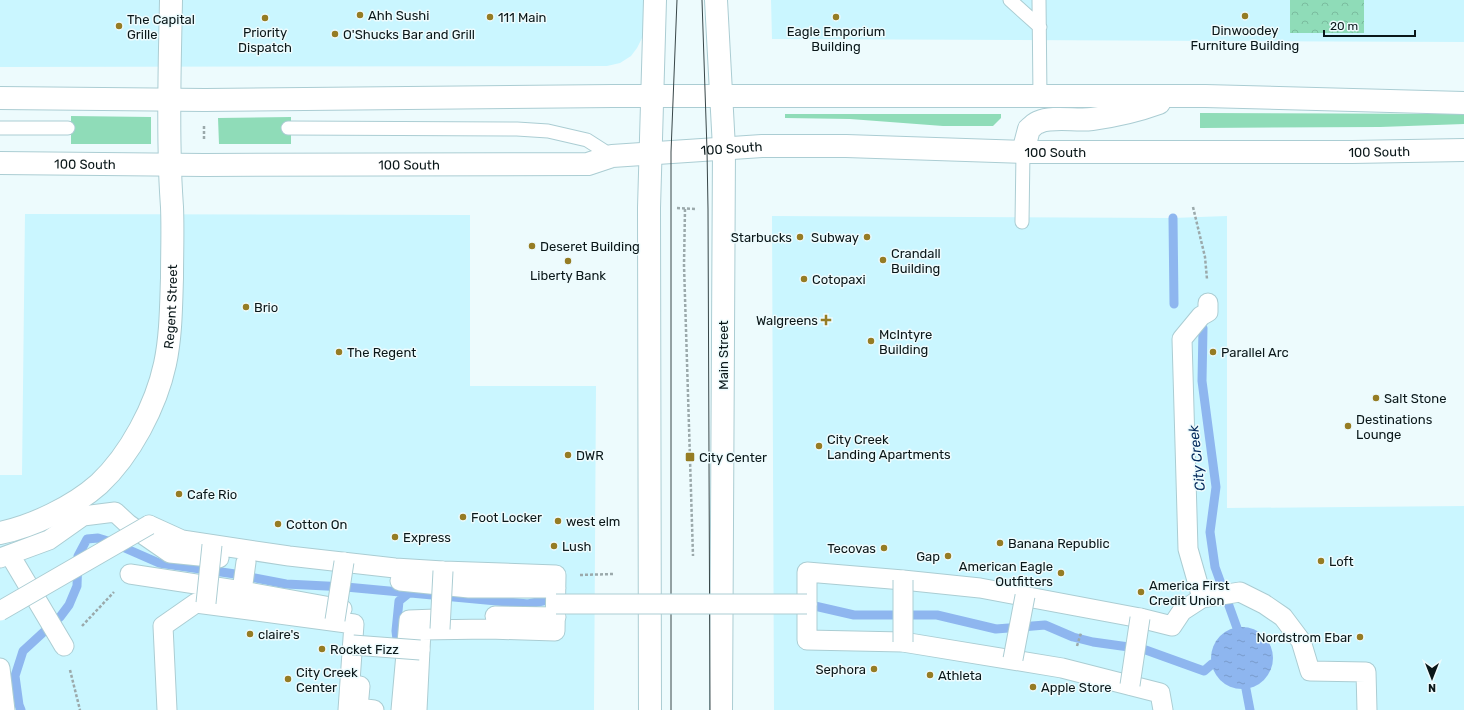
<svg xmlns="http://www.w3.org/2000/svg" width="1464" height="710" font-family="Rubik,sans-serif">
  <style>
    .built { fill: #caf6ff }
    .forest { fill: url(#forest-crowns) }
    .garden { fill: #8fdcb8 }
    .water { fill: url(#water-ripples) }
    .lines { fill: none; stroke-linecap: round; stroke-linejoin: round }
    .stream { stroke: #8eb6ef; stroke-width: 9 }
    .service-casing { stroke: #abcdd3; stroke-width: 15 }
    .pedestrian-casing { stroke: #abcdd3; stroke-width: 21 }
    .minor-casing { stroke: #abcdd3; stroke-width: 24 }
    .tertiary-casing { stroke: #abcdd3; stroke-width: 24 }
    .path { stroke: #9ba9ab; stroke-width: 2.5; stroke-dasharray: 3 2; stroke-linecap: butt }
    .service { stroke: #fff; stroke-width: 13 }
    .pedestrian { stroke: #fff; stroke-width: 19 }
    .minor { stroke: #fff; stroke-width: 22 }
    .tertiary { stroke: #fff; stroke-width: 22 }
    .tram { stroke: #384648; stroke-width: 1 }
    .pedestrian-bridge-casing { stroke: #abcdd3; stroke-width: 21; stroke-linecap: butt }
    .pedestrian-bridge { stroke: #fff; stroke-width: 19 }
    .poi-dot { fill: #957c24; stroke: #edfbfd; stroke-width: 1.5 }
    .labels { text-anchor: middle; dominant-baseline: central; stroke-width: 3; stroke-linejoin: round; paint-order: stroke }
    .poi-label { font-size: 13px; fill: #0a1719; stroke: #edfbfd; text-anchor: start }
    .street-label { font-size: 13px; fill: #0a1719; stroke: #edfbfd }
    .water-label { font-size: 14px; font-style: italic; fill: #042a5c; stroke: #edfbfd }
  </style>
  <defs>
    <pattern id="forest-crowns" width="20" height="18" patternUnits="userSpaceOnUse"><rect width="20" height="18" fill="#8fdcb8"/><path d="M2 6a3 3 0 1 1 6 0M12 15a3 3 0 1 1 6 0" fill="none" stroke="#7abc9e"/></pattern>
    <pattern id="water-ripples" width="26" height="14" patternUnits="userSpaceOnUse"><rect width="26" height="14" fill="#8eb6ef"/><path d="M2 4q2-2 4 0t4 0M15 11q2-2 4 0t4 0" fill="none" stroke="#799ccc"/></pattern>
  </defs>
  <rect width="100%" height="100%" fill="#edfbfd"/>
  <path class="built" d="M 0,0 L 644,0 L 644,28 L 642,38 L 637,48 L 631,56 L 620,63 L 607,66 L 0,67 Z
    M 771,0 L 1464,0 L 1464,42 L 772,39 Z
    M 25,214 L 470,215 L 470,386 L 596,386 L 594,710 L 0,710 L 0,475 L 22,475 Z
    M 772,216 L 1173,218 L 1227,216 L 1227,508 L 1464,506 L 1464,710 L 774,710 Z"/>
  <path class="forest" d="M 1290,0 L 1364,0 L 1364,33 L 1290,33 Z"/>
  <path class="garden" d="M 1200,113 L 1464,114 L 1464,124 L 1380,127 L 1200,128 Z
    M 785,114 L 1001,114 L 1001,118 L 993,126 L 943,126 L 850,119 L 785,118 Z
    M 71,116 L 151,117 L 151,144 L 71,144 Z
    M 291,117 L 291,144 L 219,144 L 218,118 Z"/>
  <path class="water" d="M1211 658a31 31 0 1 1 62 0a31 31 0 1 1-62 0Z"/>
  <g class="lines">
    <path class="stream" d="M 1173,218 L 1174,304
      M 1203,328 L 1202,381 L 1216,487 L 1210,532 L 1215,567 L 1237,628
      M 806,604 L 854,615 L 937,615 L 996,629 L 1045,625 L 1073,637 L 1093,642 L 1143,649 L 1204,671 L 1212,664
      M 398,649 L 396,631 L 399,601 L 409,593
      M 1246,689 L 1250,710
      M 21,710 L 19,705 L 15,676 L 23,651 L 60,617 L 69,605 L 77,586 L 78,556 L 87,539 L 98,538 L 111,542 L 159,563 L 235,574 L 286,584 L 346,587 L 528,604 L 557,598"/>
    <defs>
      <path id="service" d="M 1010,0 L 1040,27
        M 1039,0 L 1040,97
        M 0,128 L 68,128
        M 288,128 L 517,129 L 548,131 L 587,140 L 612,156
        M 1022,222 L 1023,152"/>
      <path id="pedestrian" d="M 76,501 L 83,516 L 115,512 L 128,524 L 170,553 L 219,558
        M 149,525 L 182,540 L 289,556 L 395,568 L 443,571 L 556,575 L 555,631 L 489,629 L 421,630 L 417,710
        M 10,555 L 64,646
        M 0,558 L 49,540 L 83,516
        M 130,574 L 242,591 L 342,609
        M 400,581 L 469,588 L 556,588
        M 242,591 L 246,562
        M 1202,598 L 1188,549 L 1182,339 L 1201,316 L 1208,312 L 1208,303
        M 495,616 L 556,617
        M 0,668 L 5,710
        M 360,686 L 358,708 L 374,710
        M 167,710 L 163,626 L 196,603 L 354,624 L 348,710
        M 401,710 L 409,620 L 436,619
        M 1163,710 L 1160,693 L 1062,668 L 903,642 L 807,640 L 807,572 L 903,580 L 980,588 L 1140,618 L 1172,626 L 1182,611 L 1202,598 L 1240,592 L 1264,604 L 1283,617 L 1301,641 L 1310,671 L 1366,672 L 1367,710"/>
      <g id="minor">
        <path d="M 716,0 L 724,148 L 721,710"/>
        <path id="s1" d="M 0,533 C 33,526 73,507 99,484 C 130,455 156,406 165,364 C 171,336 171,307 172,278 C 172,254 173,230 172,207 C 171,192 170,178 170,164 C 168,109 170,55 171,0"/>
        <path d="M 650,710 L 649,208 L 655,0"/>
      </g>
      <g id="tertiary">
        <path d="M 0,98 L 205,100 L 613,96 L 1205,96 L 1464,103"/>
        <path d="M 1023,152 L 1029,129 C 1032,127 1035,123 1039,122 C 1052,116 1077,121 1092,119 C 1116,116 1137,111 1159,103"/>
        <path id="s2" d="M 0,163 L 204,165 L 588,164 L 612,156 L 762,146 L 846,146 L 1023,152 L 1352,152 L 1464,150"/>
      </g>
    </defs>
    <use href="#service" class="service-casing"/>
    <use href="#pedestrian" class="pedestrian-casing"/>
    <use href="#minor" class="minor-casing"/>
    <use href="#tertiary" class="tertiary-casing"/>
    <path class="path" d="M 204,139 L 204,126
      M 1193,207 L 1205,257 L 1207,279
      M 677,208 L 697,209
      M 685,209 L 684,265 L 693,556
      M 580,575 L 614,574
      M 82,626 L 114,592
      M 1077,646 L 1081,633
      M 70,670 L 80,710"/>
    <use href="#service" class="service"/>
    <use href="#pedestrian" class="pedestrian"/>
    <use href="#minor" class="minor"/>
    <use href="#tertiary" class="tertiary"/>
    <path class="tram" d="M 702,0 L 707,150 L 708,209 L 710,710
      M 671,710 L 671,152 L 677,0"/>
    <defs>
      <path id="pedestrian-bridge" d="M 206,603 L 212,545
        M 556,604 L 807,604
        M 0,611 L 149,525
        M 335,620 L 344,562
        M 440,629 L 443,571
        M 903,642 L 903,580
        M 353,645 L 420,650
        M 1013,659 L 1025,596
        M 1130,685 L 1140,618"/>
    </defs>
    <use href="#pedestrian-bridge" class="pedestrian-bridge-casing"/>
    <use href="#pedestrian-bridge" class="pedestrian-bridge"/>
  </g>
  <g class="poi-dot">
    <circle cx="360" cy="15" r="4"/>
    <circle cx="1245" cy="16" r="4"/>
    <circle cx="490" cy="17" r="4"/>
    <circle cx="836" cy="17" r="4"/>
    <circle cx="265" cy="18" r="4"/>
    <circle cx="119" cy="26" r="4"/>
    <circle cx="335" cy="34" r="4"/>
    <circle cx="800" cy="237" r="4"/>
    <circle cx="867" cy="237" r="4"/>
    <circle cx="532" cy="246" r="4"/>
    <circle cx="883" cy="260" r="4"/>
    <circle cx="568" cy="261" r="4"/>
    <circle cx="804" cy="279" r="4"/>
    <circle cx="246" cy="307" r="4"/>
    <path d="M824 314h4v4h4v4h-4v4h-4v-4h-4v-4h4z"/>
    <circle cx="871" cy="341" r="4"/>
    <circle cx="339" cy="352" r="4"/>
    <circle cx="1213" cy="352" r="4"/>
    <circle cx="1376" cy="398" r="4"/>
    <circle cx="1348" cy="426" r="4"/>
    <circle cx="819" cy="446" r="4"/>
    <circle cx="568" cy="455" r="4"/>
    <rect x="685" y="452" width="10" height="10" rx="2"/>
    <circle cx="179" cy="494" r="4"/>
    <circle cx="463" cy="517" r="4"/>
    <circle cx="558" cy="521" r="4"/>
    <circle cx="278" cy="524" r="4"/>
    <circle cx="395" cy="537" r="4"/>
    <circle cx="1000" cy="543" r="4"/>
    <circle cx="554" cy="546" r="4"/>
    <circle cx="884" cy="548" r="4"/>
    <circle cx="948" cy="556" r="4"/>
    <circle cx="1321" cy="561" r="4"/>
    <circle cx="1061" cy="573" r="4"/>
    <circle cx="1141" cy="592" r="4"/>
    <circle cx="250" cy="634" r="4"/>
    <circle cx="1360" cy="637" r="4"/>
    <circle cx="322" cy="649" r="4"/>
    <circle cx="874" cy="669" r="4"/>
    <circle cx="930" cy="675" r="4"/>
    <circle cx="288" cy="679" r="4"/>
    <circle cx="1033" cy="687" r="4"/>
  </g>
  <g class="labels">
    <g class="poi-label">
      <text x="368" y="15">Ahh Sushi</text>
      <text x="498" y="17">111 Main</text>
      <text x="127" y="19">The Capital<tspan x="127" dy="15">Grille</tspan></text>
      <text x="1245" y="30" text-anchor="middle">Dinwoodey<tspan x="1245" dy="15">Furniture Building</tspan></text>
      <text x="836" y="31" text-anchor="middle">Eagle Emporium<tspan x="836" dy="15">Building</tspan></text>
      <text x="265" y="32" text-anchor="middle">Priority<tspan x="265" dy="15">Dispatch</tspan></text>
      <text x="343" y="34">O'Shucks Bar and Grill</text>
      <text x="792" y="237" text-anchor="end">Starbucks</text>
      <text x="859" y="237" text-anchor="end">Subway</text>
      <text x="540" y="246">Deseret Building</text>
      <text x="891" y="253">Crandall<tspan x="891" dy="15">Building</tspan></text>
      <text x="568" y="275" text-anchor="middle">Liberty Bank</text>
      <text x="812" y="279">Cotopaxi</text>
      <text x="254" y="307">Brio</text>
      <text x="818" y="320" text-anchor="end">Walgreens</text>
      <text x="879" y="334">McIntyre<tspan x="879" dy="15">Building</tspan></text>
      <text x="347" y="352">The Regent</text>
      <text x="1221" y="352">Parallel Arc</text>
      <text x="1384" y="398">Salt Stone</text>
      <text x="1356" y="419">Destinations<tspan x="1356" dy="15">Lounge</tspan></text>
      <text x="827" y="439">City Creek<tspan x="827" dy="15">Landing Apartments</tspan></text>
      <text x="576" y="455">DWR</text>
      <text x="699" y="457">City Center</text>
      <text x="187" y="494">Cafe Rio</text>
      <text x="471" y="517">Foot Locker</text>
      <text x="566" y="521">west elm</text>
      <text x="286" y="524">Cotton On</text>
      <text x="403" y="537">Express</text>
      <text x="1008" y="543">Banana Republic</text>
      <text x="562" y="546">Lush</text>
      <text x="876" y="548" text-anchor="end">Tecovas</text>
      <text x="940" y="556" text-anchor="end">Gap</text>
      <text x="1329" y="561">Loft</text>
      <text x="1053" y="566" text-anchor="end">American Eagle<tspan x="1053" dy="15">Outfitters</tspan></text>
      <text x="1149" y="585">America First<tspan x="1149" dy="15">Credit Union</tspan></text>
      <text x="258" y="634">claire's</text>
      <text x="1352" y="637" text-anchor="end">Nordstrom Ebar</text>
      <text x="330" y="649">Rocket Fizz</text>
      <text x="866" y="669" text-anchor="end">Sephora</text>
      <text x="296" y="672">City Creek<tspan x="296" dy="15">Center</tspan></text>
      <text x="938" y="675">Athleta</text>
      <text x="1041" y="687">Apple Store</text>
    </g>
    <g class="street-label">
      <text stroke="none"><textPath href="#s2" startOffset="733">100 South</textPath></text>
      <text stroke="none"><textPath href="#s2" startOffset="1057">100 South</textPath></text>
      <text stroke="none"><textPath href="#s2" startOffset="1381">100 South</textPath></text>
      <text stroke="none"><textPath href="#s2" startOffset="85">100 South</textPath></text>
      <text stroke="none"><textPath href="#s2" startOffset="409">100 South</textPath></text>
      <text stroke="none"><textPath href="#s1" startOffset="308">Regent Street</textPath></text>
      <text transform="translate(723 355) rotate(-90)">Main Street</text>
    </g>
    <g class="water-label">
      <text transform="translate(1197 458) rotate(-96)">City Creek</text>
    </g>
  </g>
  <g transform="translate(1432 678) rotate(180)" stroke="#edfbfd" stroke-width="3" paint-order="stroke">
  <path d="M0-3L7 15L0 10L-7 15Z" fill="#0a1719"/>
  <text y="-6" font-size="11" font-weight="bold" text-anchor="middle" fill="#0a1719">N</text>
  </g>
  <path d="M1324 30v6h91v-6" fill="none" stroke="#0a1719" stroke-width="2"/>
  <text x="1330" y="30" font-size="12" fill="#0a1719" stroke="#edfbfd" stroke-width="3" paint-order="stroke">20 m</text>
</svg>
